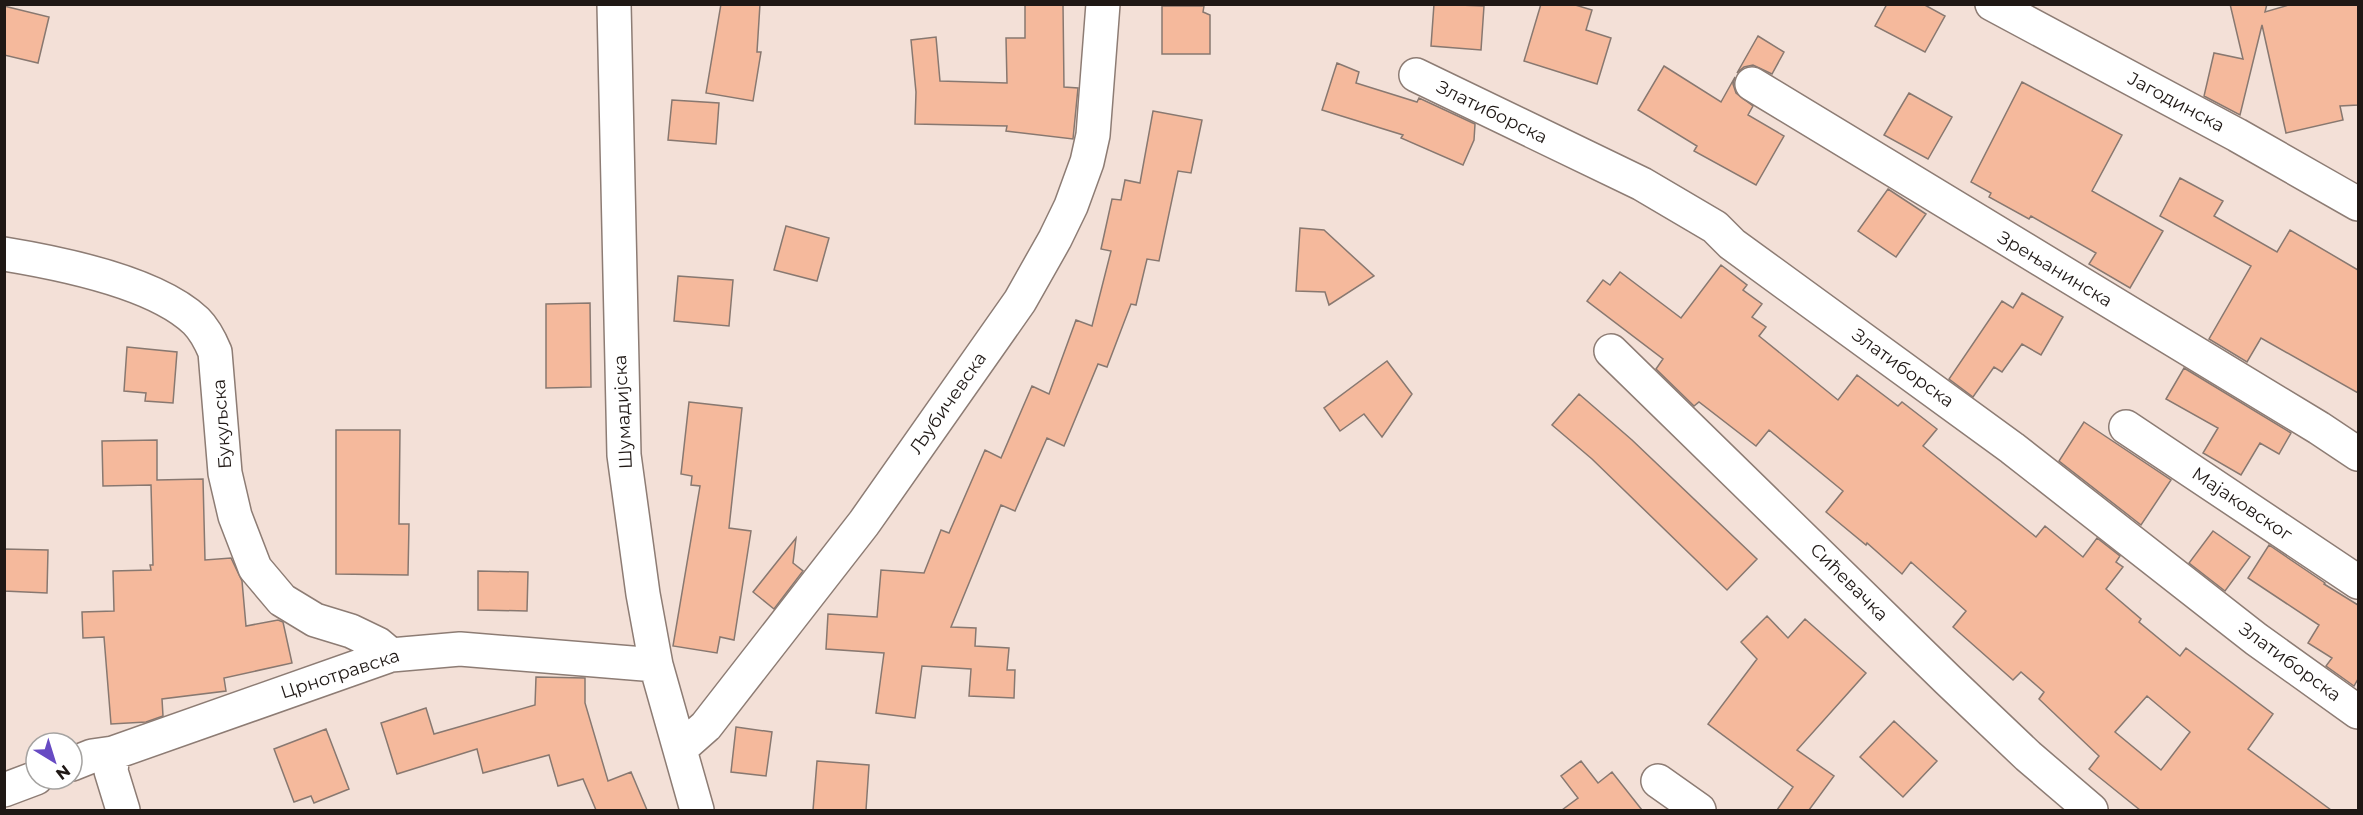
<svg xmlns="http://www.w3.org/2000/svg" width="2363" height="815" font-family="Montserrat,sans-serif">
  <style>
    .building { fill: #f5b99c; stroke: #887870; stroke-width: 1.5; fill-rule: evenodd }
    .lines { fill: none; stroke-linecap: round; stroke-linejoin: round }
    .minor-casing { stroke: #8d7c74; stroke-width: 36 }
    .minor { stroke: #fff; stroke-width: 33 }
    .labels { text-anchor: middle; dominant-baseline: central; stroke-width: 4.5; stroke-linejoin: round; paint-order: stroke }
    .street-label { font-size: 18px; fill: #1f1815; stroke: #fff }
  </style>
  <rect width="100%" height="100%" fill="#f3e0d7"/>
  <path class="building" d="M 721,4 L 760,4 L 757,52 L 761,52 L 753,101 L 706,93 Z
    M 1025,4 L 1063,4 L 1064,87 L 1078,88 L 1073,139 L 1006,131 L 1007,126 L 915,124 L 916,92 L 911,40 L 936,37 L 940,81 L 1007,83 L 1006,38 L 1025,38 Z
    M 1434,4 L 1484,6 L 1481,50 L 1431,46 Z
    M 1541,4 L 1572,4 L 1592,10 L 1586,30 L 1611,38 L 1597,84 L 1524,61 Z
    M 1887,4 L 1923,4 L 1945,16 L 1925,52 L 1875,26 Z
    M 2230,4 L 2267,4 L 2265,12 L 2292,4 L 2358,4 L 2358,105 L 2340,106 L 2343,120 L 2286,133 L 2262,25 L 2240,115 L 2204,96 L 2214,53 L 2243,59 Z
    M 4,6 L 49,17 L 38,63 L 4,55 Z
    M 1162,6 L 1204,6 L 1203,12 L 1210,15 L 1210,54 L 1162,54 Z
    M 1758,36 L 1784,52 L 1772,74 L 1753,65 L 1744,67 L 1737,73 Z
    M 1337,63 L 1359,72 L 1356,83 L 1417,102 L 1419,98 L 1475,124 L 1474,140 L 1463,165 L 1401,138 L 1403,135 L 1322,110 Z
    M 1664,66 L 1721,102 L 1735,77 L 1733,84 L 1736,93 L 1753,106 L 1748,115 L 1784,136 L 1756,185 L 1694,151 L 1697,146 L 1638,110 Z
    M 2022,82 L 2122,135 L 2092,191 L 2163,231 L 2130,288 L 2089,264 L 2096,253 L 2031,216 L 2029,219 L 1989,197 L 1991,193 L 1971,182 Z
    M 1909,93 L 1952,117 L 1928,159 L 1884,135 Z
    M 672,100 L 719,103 L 716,144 L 668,140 Z
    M 1153,111 L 1202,120 L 1191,173 L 1178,171 L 1159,261 L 1147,259 L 1136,305 L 1131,304 L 1107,367 L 1098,364 L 1064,446 L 1047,438 L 1015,511 L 1001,505 L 951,627 L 976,628 L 975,646 L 1009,648 L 1007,670 L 1015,670 L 1014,698 L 969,696 L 971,669 L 922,666 L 915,718 L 876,713 L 884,653 L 826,649 L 828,614 L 877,617 L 881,570 L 924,573 L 941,530 L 949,533 L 985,450 L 1001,458 L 1032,386 L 1049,394 L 1076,320 L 1092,326 L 1111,251 L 1101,249 L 1112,199 L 1121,200 L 1125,180 L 1140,183 Z
    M 2180,178 L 2223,201 L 2214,216 L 2277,252 L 2290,230 L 2358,270 L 2358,393 L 2261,338 L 2247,362 L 2209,339 L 2251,266 L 2160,216 Z
    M 1888,189 L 1926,214 L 1896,257 L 1858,231 Z
    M 786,226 L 829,238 L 817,281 L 774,270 Z
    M 1300,228 L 1324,230 L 1374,276 L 1329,305 L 1325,292 L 1296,291 Z
    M 1721,265 L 1747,285 L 1743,290 L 1762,304 L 1752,317 L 1766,327 L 1759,336 L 1838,400 L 1857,375 L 1898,406 L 1902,402 L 1937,429 L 1923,446 L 2036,537 L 2045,526 L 2083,557 L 2097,538 L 2120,556 L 2116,562 L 2123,567 L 2106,589 L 2141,619 L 2139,622 L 2180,656 L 2186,648 L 2273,714 L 2248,749 L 2331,810 L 2140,810 L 2089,769 L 2099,756 L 2039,699 L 2044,692 L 2021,672 L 2013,680 L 1953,627 L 1966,611 L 1911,562 L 1902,574 L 1867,543 L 1866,545 L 1826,512 L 1843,491 L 1769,430 L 1756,446 L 1699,402 L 1694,406 L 1656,369 L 1663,359 L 1587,301 L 1603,280 L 1610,285 L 1620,272 L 1681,318 ZM 2147,696 L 2190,732 L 2161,770 L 2115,732 Z
    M 678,276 L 733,280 L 729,326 L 674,321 Z
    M 2022,293 L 2063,317 L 2041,355 L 2022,344 L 2002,372 L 1994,367 L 1973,397 L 1949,379 L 2002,301 L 2013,308 Z
    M 590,303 L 591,387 L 546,388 L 546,304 Z
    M 127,347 L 177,352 L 173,403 L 145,401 L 146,393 L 124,391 Z
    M 1387,361 L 1412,394 L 1382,437 L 1364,414 L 1340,431 L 1324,408 Z
    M 2184,368 L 2291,433 L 2279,454 L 2260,443 L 2241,475 L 2203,453 L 2218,428 L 2166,399 Z
    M 1579,394 L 1632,440 L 1757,559 L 1727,590 L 1592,459 L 1552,425 Z
    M 689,402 L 742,408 L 729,528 L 751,531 L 734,640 L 720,637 L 717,653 L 673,646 L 700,486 L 691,485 L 692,476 L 681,474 Z
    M 2084,422 L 2171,480 L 2141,525 L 2059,461 Z
    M 336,430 L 400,430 L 399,524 L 409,524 L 408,575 L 336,574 Z
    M 157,440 L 157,480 L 203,479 L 205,560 L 231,558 L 242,581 L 246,626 L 278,620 L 283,622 L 292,663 L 224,678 L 226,691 L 162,699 L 163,716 L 146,722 L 111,724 L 104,637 L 83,638 L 82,612 L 114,611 L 113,571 L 151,570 L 150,565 L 153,565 L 151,485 L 103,486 L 102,441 Z
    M 2213,531 L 2250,557 L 2225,591 L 2189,563 Z
    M 796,538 L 793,563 L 803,571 L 774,609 L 753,592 Z
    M 2269,545 L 2325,583 L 2324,584 L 2358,605 L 2358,679 L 2354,686 L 2326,666 L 2332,658 L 2308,643 L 2319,625 L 2248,578 Z
    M 4,549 L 48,550 L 47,593 L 4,591 Z
    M 478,571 L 528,572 L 527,611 L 478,610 Z
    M 1767,616 L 1788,638 L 1805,619 L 1866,673 L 1797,750 L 1834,776 L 1809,810 L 1777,810 L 1793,787 L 1708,724 L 1757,659 L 1741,642 Z
    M 536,677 L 585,678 L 585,703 L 608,781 L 631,772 L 647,810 L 596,810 L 583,779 L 558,786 L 549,755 L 483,773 L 477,749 L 397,774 L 381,723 L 426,708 L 434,734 L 535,705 Z
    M 1894,721 L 1937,761 L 1903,797 L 1860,757 Z
    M 736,727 L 772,732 L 766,776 L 731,772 Z
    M 326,729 L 349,789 L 314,803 L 311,796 L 294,802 L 274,749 Z
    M 817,761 L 869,765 L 866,810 L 813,810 Z
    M 1581,761 L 1598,783 L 1612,772 L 1642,810 L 1562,810 L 1578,798 L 1561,776 Z"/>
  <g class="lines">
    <defs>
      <path id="minor" d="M 614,4 L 624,455 L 643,594 L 656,665 L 697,810
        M 1992,4 L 2237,135 L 2358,204
        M 1416,75 L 1642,184 L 1715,227 L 1732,244 L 2012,448 L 2256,639 L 2358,712
        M 1752,84 L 2319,428 L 2358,454
        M 4,254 C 59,263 155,282 196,321 C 205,330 210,340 215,352 L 225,473 L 235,516 L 255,568 L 282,600 L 315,620 L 351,631 L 378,644 L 391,655
        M 1611,351 L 1948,680 L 2028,756 L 2091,810
        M 2126,427 L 2358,582
        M 680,749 L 706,726 L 864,523 L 1020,301 L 1055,239 L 1071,206 L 1087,162 L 1093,135 L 1103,4
        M 113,753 L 111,771 L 123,810
        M 72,764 L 92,756 L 113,753 L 391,655 L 460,649 L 656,665
        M 1658,781 L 1699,810
        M 4,790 L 36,778"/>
    </defs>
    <use href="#minor" class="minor-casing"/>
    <use href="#minor" class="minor"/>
  </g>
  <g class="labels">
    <g class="street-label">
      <text transform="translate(2176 102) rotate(28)">Јагодинска</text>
      <text transform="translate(1492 112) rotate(26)">Златиборска</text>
      <text transform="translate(2055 269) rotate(31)">Зрењанинска</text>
      <text transform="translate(1903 368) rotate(36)">Златиборска</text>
      <text transform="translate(948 403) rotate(-55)">Љубичевска</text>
      <text transform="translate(623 412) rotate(-93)">Шумадијска</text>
      <text transform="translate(222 424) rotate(-94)">Букуљска</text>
      <text transform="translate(2242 504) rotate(34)">Мајаковског</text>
      <text transform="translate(1849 582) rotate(45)">Сићевачка</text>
      <text transform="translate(2290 662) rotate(36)">Златиборска</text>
      <text transform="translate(340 674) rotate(-18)">Црнотравска</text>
    </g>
  </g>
  <rect width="2363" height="815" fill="none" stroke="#1f1815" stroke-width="12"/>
  <g transform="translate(54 761) rotate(142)"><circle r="28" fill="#ffffff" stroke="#a5a3a1" stroke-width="1.5"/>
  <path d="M0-4.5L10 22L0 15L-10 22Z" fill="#674ac3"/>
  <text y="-9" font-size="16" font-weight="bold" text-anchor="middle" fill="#1f1815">N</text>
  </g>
</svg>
